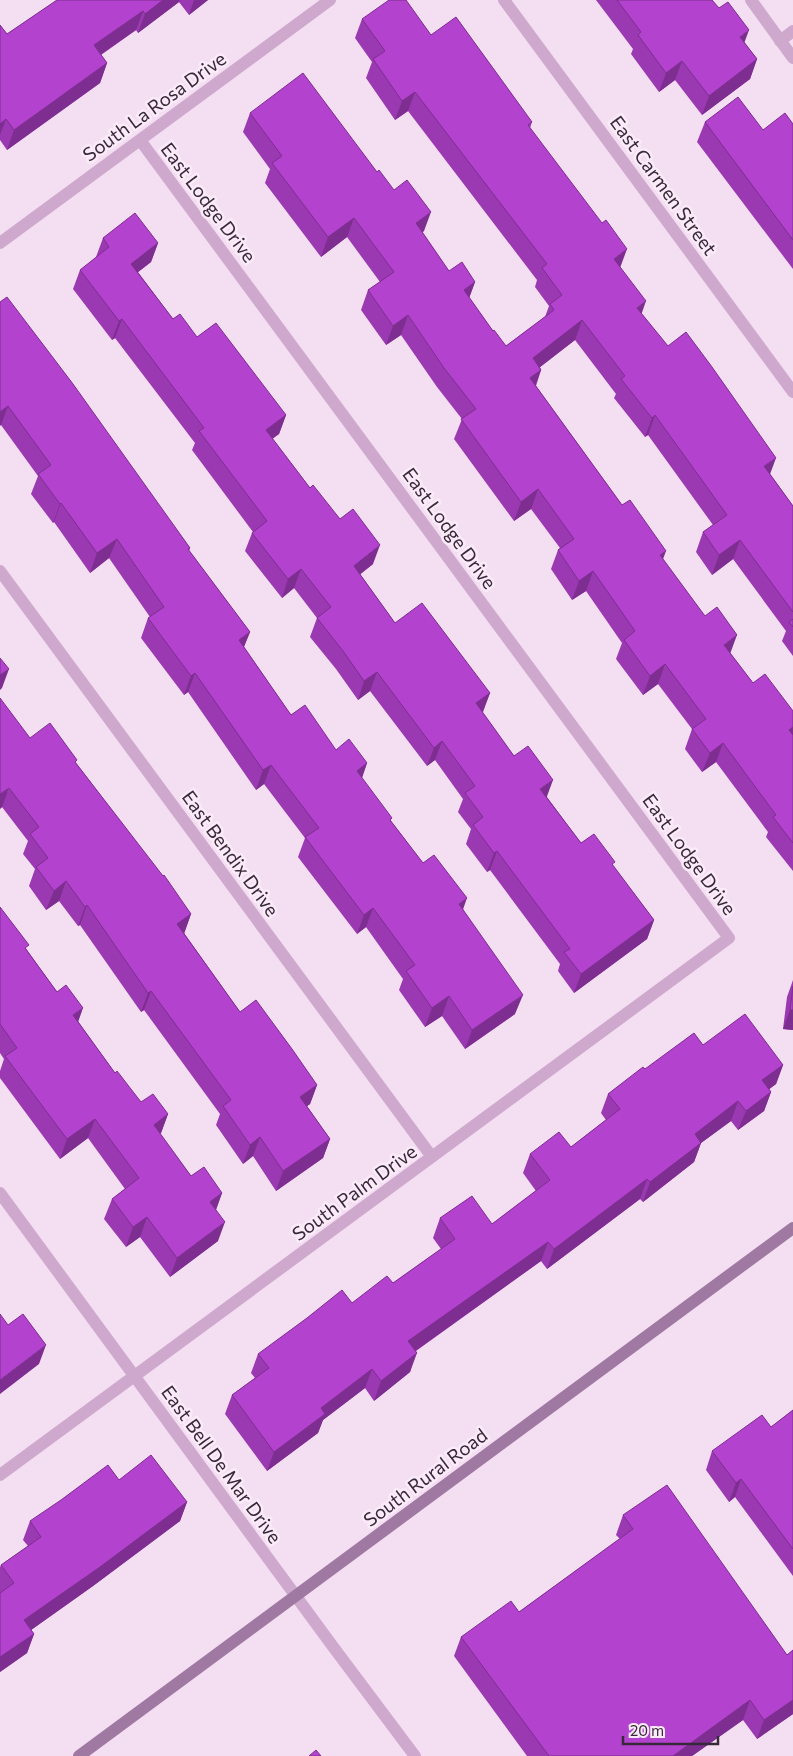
<svg xmlns="http://www.w3.org/2000/svg" width="793" height="1756" font-family="Commissioner,sans-serif">
  <style>
    .lines { fill: none; stroke-linecap: round; stroke-linejoin: round }
    .service { stroke: #cea8cd; stroke-width: 12 }
    .minor { stroke: #cea8cd; stroke-width: 12 }
    .secondary { stroke: #9f79a2; stroke-width: 12 }
    .wall { fill: #9a39b1 }
    .shaded-wall { fill: #7d2e90 }
    .building { fill: #b342ce; stroke: #7d2e90 }
    .labels { text-anchor: middle; dominant-baseline: central; stroke-width: 5; stroke-linejoin: round; paint-order: stroke }
    .street-label { font-size: 19px; fill: #38293a; stroke: #fbebf9 }
  </style>
  <rect width="100%" height="100%" fill="#f4def2"/>
  <g class="lines">
    <path class="service" d="M 751,0 L 793,58
      M 780,41 L 793,31"/>
    <path class="minor" d="M 504,0 L 793,392
      M 0,243 L 330,0
      M 0,571 L 432,1157
      M 0,1193 L 334,1648 L 415,1756
      M 0,1475 L 729,938 L 140,140"/>
    <path class="secondary" d="M 79,1756 L 793,1228"/>
  </g>
  <path class="wall" d="M 57,0 L 208,0 L 189,15 L 179,2 L 138,33 L 136,30 L 101,55 L 107,63 L 100,83 L 7,150 L 0,140 L 0,25 L 7,34 Z
    M 596,0 L 712,0 L 757,59 L 750,79 L 702,115 L 675,80 L 659,92 L 631,54 L 633,49 Z
    M 362,19 L 431,35 L 532,122 L 530,128 L 620,267 L 641,313 L 770,474 L 793,506 L 793,656 L 782,641 L 786,631 L 733,559 L 712,575 L 696,552 L 703,532 L 713,525 L 648,435 L 645,437 L 614,398 L 616,394 L 575,340 L 540,367 L 541,370 L 536,386 L 622,505 L 663,559 L 730,653 L 753,683 L 793,711 L 793,871 L 766,837 L 768,832 L 716,762 L 702,772 L 685,749 L 692,729 L 658,684 L 643,695 L 616,659 L 622,643 L 586,591 L 572,600 L 551,569 L 558,550 L 560,548 L 531,509 L 514,521 L 454,439 L 462,419 L 437,387 L 401,335 L 386,345 L 361,310 L 368,290 L 380,282 L 347,237 L 321,257 L 265,183 L 270,169 L 243,132 L 250,113 L 377,172 L 424,231 L 422,232 L 449,271 L 475,282 L 469,298 L 493,331 L 506,346 L 545,317 L 549,306 L 535,287 L 537,280 L 408,111 L 395,120 L 366,78 L 372,62 L 355,38 Z
    M 705,122 L 763,130 L 793,124 L 793,269 L 697,142 Z
    M 103,238 L 158,243 L 151,262 L 138,272 L 173,319 L 197,337 L 286,415 L 279,434 L 272,438 L 310,488 L 373,564 L 360,574 L 395,623 L 490,693 L 482,712 L 514,756 L 547,797 L 581,843 L 613,866 L 654,920 L 647,939 L 574,993 L 558,971 L 560,964 L 490,870 L 487,872 L 466,844 L 471,829 L 458,812 L 463,799 L 435,760 L 427,766 L 370,691 L 358,700 L 336,669 L 310,637 L 317,618 L 294,588 L 282,598 L 245,551 L 252,533 L 253,532 L 192,450 L 195,443 L 115,338 L 112,340 L 73,289 L 80,270 L 96,258 L 96,257 Z
    M 0,302 L 190,548 L 189,551 L 250,632 L 244,647 L 291,715 L 336,750 L 367,763 L 362,778 L 391,821 L 423,863 L 463,909 L 515,1014 L 465,1049 L 442,1016 L 425,1027 L 399,990 L 403,979 L 366,927 L 357,934 L 298,857 L 305,838 L 264,784 L 256,790 L 188,692 L 184,695 L 141,638 L 148,618 L 150,617 L 109,558 L 90,573 L 54,522 L 53,523 L 31,494 L 38,476 L 1,425 Z
    M 30,738 L 76,763 L 191,914 L 184,933 L 240,1012 L 317,1085 L 310,1104 L 307,1106 L 330,1139 L 323,1158 L 276,1191 L 253,1156 L 243,1164 L 216,1125 L 220,1114 L 144,1010 L 141,1012 L 80,925 L 78,926 L 59,901 L 46,910 L 29,886 L 35,869 L 23,854 L 28,841 L 2,807 L 0,809 Z
    M 0,907 L 27,950 L 115,1073 L 141,1102 L 168,1114 L 161,1133 L 160,1134 L 191,1176 L 222,1193 L 216,1210 L 218,1241 L 170,1277 L 140,1237 L 126,1247 L 104,1219 L 112,1199 L 125,1189 L 88,1138 L 60,1159 L 0,1078 L 0,1071 L 4,1059 L 0,1053 Z
    M 793,980 L 793,1030 L 783,1029 L 787,997 Z
    M 703,1045 L 783,1065 L 776,1084 L 769,1089 L 771,1092 L 764,1111 L 738,1130 L 731,1121 L 701,1143 L 694,1162 L 643,1202 L 640,1199 L 547,1269 L 541,1261 L 416,1351 L 410,1372 L 374,1401 L 365,1388 L 323,1420 L 318,1433 L 267,1471 L 225,1414 L 232,1395 L 255,1378 L 251,1373 L 258,1354 L 352,1303 L 393,1283 L 441,1249 L 433,1238 L 440,1218 L 492,1224 L 536,1191 L 523,1173 L 530,1154 L 571,1147 L 606,1120 L 601,1113 L 608,1094 L 645,1069 Z
    M 793,1410 L 793,1576 L 735,1497 L 729,1502 L 706,1470 L 712,1451 L 771,1427 Z
    M 119,1480 L 187,1502 L 180,1521 L 93,1586 L 31,1630 L 34,1634 L 27,1653 L 0,1672 L 0,1567 L 1,1565 L 28,1546 L 23,1540 L 30,1521 Z
    M 623,1515 L 787,1655 L 793,1650 L 793,1714 L 757,1739 L 743,1720 L 692,1756 L 527,1756 L 454,1656 L 461,1637 L 519,1612 L 620,1539 L 616,1535 Z"/>
  <path class="shaded-wall" d="M 163,0 L 180,0 L 179,2 L 138,33 L 145,14 Z
    M 194,0 L 208,0 L 189,15 Z
    M 143,11 L 136,30 L 87,64 L 94,45 Z
    M 749,30 L 742,49 L 740,37 Z
    M 757,59 L 750,79 L 702,115 L 709,96 Z
    M 682,61 L 675,80 L 659,92 L 666,73 Z
    M 107,63 L 100,83 L 7,150 L 14,130 Z
    M 415,92 L 408,111 L 395,120 L 402,101 Z
    M 6,119 L 0,135 L 0,124 Z
    M 431,212 L 424,231 L 409,242 L 416,223 Z
    M 354,218 L 347,237 L 321,257 L 328,237 Z
    M 158,243 L 151,262 L 124,283 L 131,264 Z
    M 627,249 L 620,268 L 614,259 Z
    M 475,282 L 468,301 L 464,290 Z
    M 646,301 L 639,321 L 637,308 Z
    M 408,315 L 401,335 L 386,345 L 393,326 Z
    M 122,319 L 115,338 L 112,340 L 119,321 Z
    M 582,320 L 575,340 L 526,378 L 533,358 Z
    M 541,370 L 534,389 L 530,378 Z
    M 8,406 L 1,425 L 0,426 L 0,412 Z
    M 286,415 L 279,434 L 259,449 L 266,430 Z
    M 655,415 L 648,435 L 645,437 L 652,418 Z
    M 776,458 L 769,477 L 764,466 Z
    M 538,489 L 531,509 L 514,521 L 521,502 Z
    M 61,503 L 54,522 L 53,523 L 60,504 Z
    M 117,539 L 109,558 L 90,573 L 97,553 Z
    M 740,540 L 733,559 L 712,575 L 719,555 Z
    M 380,545 L 373,564 L 347,585 L 354,566 Z
    M 666,551 L 659,570 L 660,555 Z
    M 301,569 L 294,588 L 282,598 L 288,579 Z
    M 593,571 L 586,591 L 572,600 L 579,581 Z
    M 250,632 L 242,651 L 239,640 Z
    M 737,635 L 730,654 L 724,645 Z
    M 665,664 L 658,684 L 643,695 L 650,676 Z
    M 9,669 L 2,688 L 0,690 L 0,675 Z
    M 377,672 L 370,691 L 358,700 L 364,681 Z
    M 195,673 L 188,692 L 184,695 L 191,676 Z
    M 490,693 L 483,712 L 469,722 L 476,703 Z
    M 793,727 L 793,741 L 789,730 Z
    M 442,741 L 435,760 L 427,766 L 434,748 Z
    M 723,743 L 716,762 L 702,772 L 710,753 Z
    M 367,763 L 360,783 L 357,771 Z
    M 271,765 L 264,784 L 256,790 L 263,770 Z
    M 553,780 L 546,799 L 540,789 Z
    M 9,788 L 2,807 L 0,809 L 0,794 Z
    M 497,851 L 490,870 L 487,872 L 494,853 Z
    M 66,881 L 59,901 L 46,910 L 54,891 Z
    M 467,898 L 460,918 L 459,904 Z
    M 87,905 L 80,925 L 78,926 L 85,907 Z
    M 373,908 L 366,927 L 357,934 L 364,915 Z
    M 191,914 L 184,934 L 177,924 Z
    M 654,920 L 647,939 L 574,993 L 581,974 Z
    M 151,991 L 144,1010 L 141,1012 L 148,993 Z
    M 523,995 L 515,1014 L 465,1049 L 472,1030 Z
    M 449,996 L 442,1016 L 425,1027 L 432,1008 Z
    M 83,1008 L 76,1028 L 73,1015 Z
    M 790,1010 L 793,1010 L 793,1030 L 783,1029 Z
    M 783,1065 L 776,1084 L 755,1100 L 762,1080 Z
    M 317,1085 L 310,1104 L 293,1116 L 300,1097 Z
    M 771,1092 L 764,1111 L 738,1130 L 746,1111 Z
    M 738,1101 L 731,1121 L 701,1143 L 694,1162 L 643,1202 L 650,1182 L 695,1134 Z
    M 168,1114 L 161,1133 L 147,1144 L 154,1125 Z
    M 95,1119 L 88,1138 L 60,1159 L 67,1139 Z
    M 260,1137 L 253,1156 L 243,1164 L 250,1145 Z
    M 330,1139 L 323,1158 L 276,1191 L 283,1171 Z
    M 647,1179 L 640,1199 L 547,1269 L 554,1249 Z
    M 222,1193 L 215,1212 L 210,1202 Z
    M 147,1217 L 140,1237 L 126,1247 L 133,1227 Z
    M 225,1222 L 218,1241 L 170,1277 L 177,1258 Z
    M 548,1242 L 541,1261 L 401,1361 L 408,1341 Z
    M 46,1345 L 39,1364 L 0,1394 L 0,1380 Z
    M 417,1353 L 410,1372 L 374,1401 L 381,1381 Z
    M 372,1369 L 365,1388 L 323,1420 L 318,1433 L 267,1471 L 274,1452 L 321,1408 Z
    M 741,1479 L 735,1497 L 729,1502 L 736,1483 Z
    M 187,1502 L 180,1521 L 93,1586 L 17,1640 L 24,1620 Z
    M 34,1634 L 27,1653 L 0,1672 L 0,1657 Z
    M 750,1700 L 743,1720 L 692,1756 L 673,1756 Z
    M 793,1700 L 793,1714 L 757,1739 L 764,1720 Z"/>
  <path class="building" d="M 57,0 L 163,0 L 145,14 L 143,11 L 94,45 L 107,63 L 14,130 L 6,119 L 0,124 L 0,25 L 7,34 Z
    M 389,0 L 406,0 L 431,35 L 456,17 L 532,122 L 528,125 L 602,223 L 606,220 L 627,249 L 614,259 L 646,301 L 637,308 L 668,346 L 686,332 L 712,367 L 776,458 L 764,466 L 793,506 L 793,612 L 740,540 L 719,555 L 703,532 L 727,515 L 655,415 L 652,418 L 621,379 L 625,376 L 582,320 L 533,358 L 541,370 L 530,378 L 622,505 L 630,500 L 666,551 L 660,555 L 705,616 L 717,607 L 737,635 L 724,645 L 753,683 L 765,674 L 793,711 L 793,727 L 789,730 L 793,735 L 793,843 L 773,817 L 776,815 L 723,743 L 710,753 L 692,729 L 706,719 L 665,664 L 650,676 L 624,640 L 635,631 L 593,571 L 579,581 L 558,550 L 574,539 L 538,489 L 521,502 L 461,419 L 476,409 L 444,368 L 408,315 L 393,326 L 368,290 L 394,272 L 354,218 L 328,237 L 272,163 L 282,156 L 250,113 L 303,73 L 377,172 L 379,170 L 394,190 L 407,180 L 431,212 L 416,223 L 449,271 L 462,262 L 475,282 L 464,290 L 493,331 L 494,330 L 506,346 L 554,310 L 550,304 L 562,295 L 542,268 L 547,264 L 415,92 L 402,101 L 373,59 L 385,51 L 362,19 Z
    M 617,0 L 712,0 L 719,8 L 728,2 L 749,30 L 740,37 L 757,59 L 709,96 L 682,61 L 666,73 L 638,35 L 641,32 Z
    M 738,97 L 763,130 L 785,113 L 793,124 L 793,240 L 705,122 Z
    M 135,213 L 158,243 L 131,264 L 173,319 L 180,314 L 197,337 L 216,323 L 286,415 L 266,430 L 310,488 L 313,485 L 340,519 L 353,509 L 380,545 L 354,566 L 395,623 L 422,603 L 490,693 L 476,703 L 514,756 L 528,746 L 553,780 L 540,789 L 581,843 L 594,834 L 615,862 L 612,864 L 654,920 L 581,974 L 564,952 L 570,949 L 497,851 L 494,853 L 473,825 L 483,817 L 465,793 L 475,786 L 442,741 L 434,748 L 377,672 L 364,681 L 343,651 L 317,618 L 331,607 L 301,569 L 288,579 L 252,533 L 267,521 L 199,431 L 204,428 L 122,319 L 119,321 L 80,270 L 109,247 L 103,238 Z
    M 7,297 L 73,384 L 190,548 L 188,549 L 250,632 L 239,640 L 291,715 L 305,705 L 336,750 L 349,739 L 367,763 L 357,771 L 392,818 L 390,820 L 423,863 L 434,855 L 467,898 L 459,904 L 523,995 L 472,1030 L 449,996 L 432,1008 L 406,971 L 415,965 L 373,908 L 364,915 L 305,837 L 319,828 L 271,765 L 263,770 L 195,673 L 191,676 L 148,618 L 164,607 L 117,539 L 97,553 L 61,503 L 60,504 L 38,474 L 51,465 L 8,406 L 0,412 L 0,302 Z
    M 793,619 L 793,627 L 789,622 Z
    M 0,658 L 9,669 L 0,675 Z
    M 0,698 L 30,738 L 50,723 L 77,760 L 75,762 L 163,876 L 164,875 L 191,914 L 177,924 L 240,1012 L 256,1000 L 292,1049 L 317,1085 L 300,1097 L 330,1139 L 283,1171 L 260,1137 L 250,1145 L 223,1106 L 231,1100 L 151,991 L 148,993 L 87,905 L 85,907 L 66,881 L 54,891 L 36,867 L 48,858 L 30,834 L 39,827 L 9,788 L 0,794 Z
    M 0,907 L 29,945 L 25,948 L 57,992 L 66,985 L 83,1008 L 73,1015 L 115,1073 L 117,1071 L 141,1102 L 153,1094 L 168,1114 L 154,1125 L 191,1176 L 204,1167 L 222,1193 L 210,1202 L 225,1222 L 177,1258 L 147,1217 L 133,1227 L 112,1199 L 139,1178 L 95,1119 L 67,1139 L 5,1056 L 17,1048 L 0,1024 Z
    M 793,986 L 793,1010 L 790,1010 Z
    M 745,1014 L 783,1065 L 762,1080 L 771,1092 L 746,1111 L 738,1101 L 695,1134 L 701,1143 L 650,1182 L 647,1179 L 554,1249 L 548,1242 L 408,1341 L 417,1353 L 381,1381 L 372,1369 L 321,1408 L 325,1414 L 274,1452 L 232,1395 L 269,1368 L 258,1354 L 307,1318 L 342,1290 L 352,1303 L 387,1276 L 393,1283 L 455,1239 L 440,1218 L 472,1196 L 492,1224 L 550,1180 L 530,1154 L 559,1132 L 571,1147 L 620,1109 L 608,1094 L 643,1067 L 645,1069 L 694,1033 L 703,1045 Z
    M 0,1314 L 8,1325 L 23,1314 L 46,1345 L 0,1380 Z
    M 793,1410 L 793,1549 L 741,1479 L 736,1483 L 712,1451 L 762,1415 L 771,1427 Z
    M 151,1455 L 187,1502 L 100,1567 L 24,1620 L 34,1634 L 0,1657 L 0,1593 L 14,1583 L 1,1565 L 41,1537 L 30,1521 L 61,1500 L 108,1465 L 119,1480 Z
    M 667,1485 L 787,1655 L 793,1650 L 793,1700 L 764,1720 L 750,1700 L 673,1756 L 549,1756 L 461,1637 L 511,1601 L 519,1612 L 633,1529 L 623,1515 Z
    M 316,1750 L 321,1756 L 309,1756 Z"/>
  <g class="labels">
    <g class="street-label">
      <text transform="translate(154 106) rotate(-36)">South La Rosa Drive</text>
      <text transform="translate(664 185) rotate(54)">East Carmen Street</text>
      <text transform="translate(209 202) rotate(53)">East Lodge Drive</text>
      <text transform="translate(450 528) rotate(54)">East Lodge Drive</text>
      <text transform="translate(231 853) rotate(54)">East Bendix Drive</text>
      <text transform="translate(690 854) rotate(54)">East Lodge Drive</text>
      <text transform="translate(354 1192) rotate(-36)">South Palm Drive</text>
      <text transform="translate(222 1464) rotate(54)">East Bell De Mar Drive</text>
      <text transform="translate(425 1477) rotate(-37)">South Rural Road</text>
    </g>
  </g>
  <path d="M623 1736v8h95v-8" fill="none" stroke="#38293a" stroke-width="2.5"/>
  <text x="630" y="1736" font-size="15" fill="#38293a" stroke="#fbebf9" stroke-width="4" paint-order="stroke">20 m</text>
</svg>
